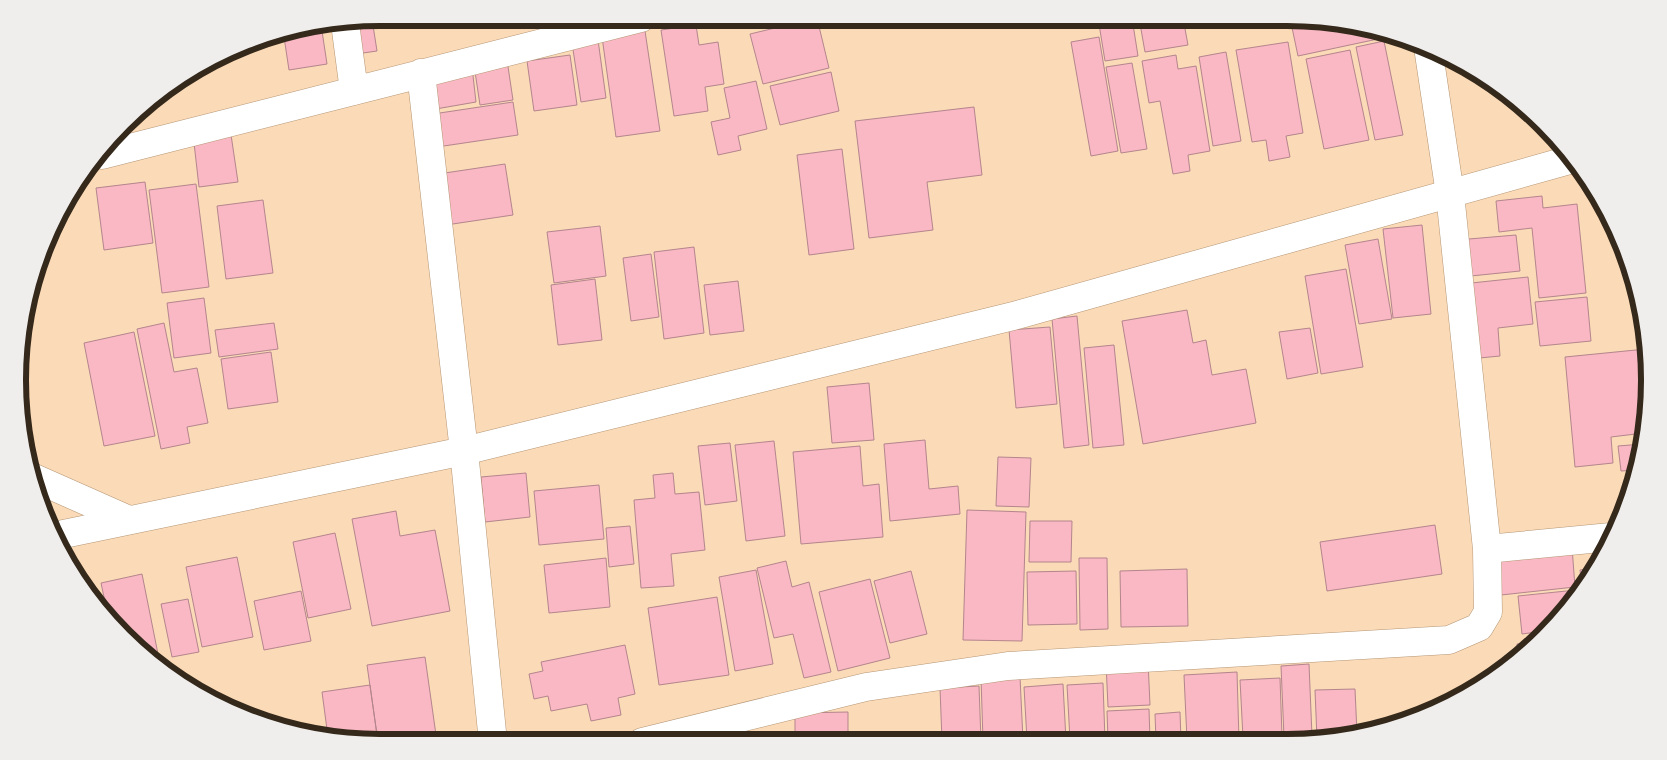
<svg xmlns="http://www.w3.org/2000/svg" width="1667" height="760" font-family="Helvetica,sans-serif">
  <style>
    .building { fill: #f9b8c3; stroke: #b4858d }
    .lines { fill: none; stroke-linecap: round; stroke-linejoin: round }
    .minor-casing { stroke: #b59675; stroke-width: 29 }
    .tertiary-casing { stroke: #b59675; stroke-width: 29 }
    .minor { stroke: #fff; stroke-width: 28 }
    .tertiary { stroke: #fff; stroke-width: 28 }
    .rim { fill: none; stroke: #35291b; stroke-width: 6 }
  </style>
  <rect width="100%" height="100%" fill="#fbdab7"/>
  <path class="building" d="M 817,18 L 829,68 L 763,84 L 750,34 Z
    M 988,18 L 1037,18 L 990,25 Z
    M 1098,18 L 1132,18 L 1138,56 L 1105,61 Z
    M 1139,18 L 1183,18 L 1188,45 L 1145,52 Z
    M 1290,18 L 1357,24 L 1392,36 L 1298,56 Z
    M 372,19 L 377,51 L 349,55 L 344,23 Z
    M 696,25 L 699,45 L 718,42 L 724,84 L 705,87 L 708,111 L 674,116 L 661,30 Z
    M 322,31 L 327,64 L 289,70 L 284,37 Z
    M 645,31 L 660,131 L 616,137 L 602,37 Z
    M 1099,37 L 1118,151 L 1091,156 L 1071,42 Z
    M 598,40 L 606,98 L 581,102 L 572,43 Z
    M 1384,41 L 1403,135 L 1375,140 L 1356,47 Z
    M 1288,42 L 1303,133 L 1286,136 L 1290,157 L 1269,161 L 1266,140 L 1252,142 L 1236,50 Z
    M 1350,50 L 1369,140 L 1324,149 L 1306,59 Z
    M 229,52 L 231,59 L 203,67 L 202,65 Z
    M 1226,52 L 1241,141 L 1213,146 L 1199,57 Z
    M 570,55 L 577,105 L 534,111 L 527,61 Z
    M 1176,55 L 1178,69 L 1196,66 L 1210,151 L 1188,155 L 1190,171 L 1173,174 L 1160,101 L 1149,103 L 1142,61 Z
    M 507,60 L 513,100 L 480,105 L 474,65 Z
    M 1132,63 L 1147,149 L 1121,153 L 1106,67 Z
    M 472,67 L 476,102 L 430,110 L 425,75 Z
    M 831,72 L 839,111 L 780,125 L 770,86 Z
    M 756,81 L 767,129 L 738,136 L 741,150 L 718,155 L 711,122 L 730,118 L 724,88 Z
    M 513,102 L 518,135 L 437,147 L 433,114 Z
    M 974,107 L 982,175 L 927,182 L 933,230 L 869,238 L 855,121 Z
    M 230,128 L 238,182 L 199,187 L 193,134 Z
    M 842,149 L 854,249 L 809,255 L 797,155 Z
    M 505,164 L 513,215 L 446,225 L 438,174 Z
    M 145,182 L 153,243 L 104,250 L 96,188 Z
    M 196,184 L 209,287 L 162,293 L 149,190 Z
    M 1542,196 L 1543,208 L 1577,204 L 1586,293 L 1539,298 L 1532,228 L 1499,232 L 1496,201 Z
    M 263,200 L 273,273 L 226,279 L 217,206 Z
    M 1422,225 L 1431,314 L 1393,318 L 1383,229 Z
    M 600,226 L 606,276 L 554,283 L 547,232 Z
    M 1516,235 L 1520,271 L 1461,277 L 1457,240 Z
    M 1378,239 L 1392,319 L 1359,324 L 1345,245 Z
    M 694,247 L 704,333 L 664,339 L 654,252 Z
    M 651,254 L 659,317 L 631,321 L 623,258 Z
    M 1346,269 L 1363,367 L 1321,374 L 1305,276 Z
    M 1528,277 L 1533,324 L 1498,328 L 1500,356 L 1469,359 L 1462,284 Z
    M 595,279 L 602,340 L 558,345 L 551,285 Z
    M 738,281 L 744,331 L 710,335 L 704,285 Z
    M 1587,297 L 1591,341 L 1540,346 L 1535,302 Z
    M 204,298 L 211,353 L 174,358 L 167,303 Z
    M 1187,310 L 1193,343 L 1206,340 L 1212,375 L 1246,369 L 1256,423 L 1143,444 L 1122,321 Z
    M 1077,316 L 1089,445 L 1064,448 L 1052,319 Z
    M 164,323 L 174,372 L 197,368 L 208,423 L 187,427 L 190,443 L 161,449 L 137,329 Z
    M 274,323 L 278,349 L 219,357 L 215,330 Z
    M 1050,327 L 1057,404 L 1016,408 L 1009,330 Z
    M 1310,328 L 1318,373 L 1287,379 L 1279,332 Z
    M 134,332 L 155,436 L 104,446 L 84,343 Z
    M 1114,345 L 1124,445 L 1093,448 L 1084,348 Z
    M 1646,349 L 1649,380 L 1644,433 L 1611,437 L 1613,463 L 1575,467 L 1565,357 Z
    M 271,352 L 278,402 L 228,409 L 221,359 Z
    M 869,383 L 874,440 L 832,443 L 827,387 Z
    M 925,440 L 929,489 L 958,486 L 960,514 L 890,521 L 884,444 Z
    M 774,441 L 785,536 L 746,541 L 735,445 Z
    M 730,443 L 737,501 L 705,505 L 698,446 Z
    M 1643,444 L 1637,470 L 1621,471 L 1618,446 Z
    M 860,446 L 863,486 L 879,484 L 883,537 L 801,544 L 793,452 Z
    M 998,457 L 1031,458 L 1029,507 L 996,506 Z
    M 526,473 L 530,517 L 485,522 L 481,477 Z
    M 673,473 L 675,494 L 699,492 L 705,550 L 671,554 L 674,586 L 641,588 L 634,500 L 655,498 L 653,475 Z
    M 599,485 L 604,539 L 539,545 L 534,491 Z
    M 967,510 L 1026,512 L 1022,641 L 963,640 Z
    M 396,511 L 400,536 L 435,530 L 450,611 L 372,626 L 352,519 Z
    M 1030,521 L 1072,521 L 1071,562 L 1029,562 Z
    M 1435,525 L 1442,574 L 1327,591 L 1320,542 Z
    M 630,526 L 634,564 L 609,567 L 606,528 Z
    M 335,533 L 351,609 L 308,618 L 293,542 Z
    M 1572,547 L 1575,587 L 1501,595 L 1497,555 Z
    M 237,557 L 253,637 L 202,647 L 186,567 Z
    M 606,558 L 610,607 L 549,613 L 544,565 Z
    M 1079,558 L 1107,558 L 1108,629 L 1080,630 Z
    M 786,561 L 792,587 L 809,582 L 831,672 L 804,678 L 793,634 L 774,638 L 757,568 Z
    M 1593,568 L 1582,588 L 1580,570 Z
    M 1187,569 L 1188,626 L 1121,627 L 1120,571 Z
    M 756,570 L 773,664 L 735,671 L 719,577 Z
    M 911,571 L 927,634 L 890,643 L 874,581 Z
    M 1076,571 L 1077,624 L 1028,625 L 1027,572 Z
    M 142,574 L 160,664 L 141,653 L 107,611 L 101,583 Z
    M 870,579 L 890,658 L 838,671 L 819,592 Z
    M 1576,590 L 1575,600 L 1544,631 L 1522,634 L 1518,596 Z
    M 301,591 L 311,641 L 264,650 L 254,601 Z
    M 717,597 L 729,675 L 659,685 L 648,608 Z
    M 188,599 L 199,652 L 172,657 L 161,604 Z
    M 1533,642 L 1518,657 L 1517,644 Z
    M 625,645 L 635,694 L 618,698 L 621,715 L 591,721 L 587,704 L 551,711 L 548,696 L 534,699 L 529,674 L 543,671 L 541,662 Z
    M 425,657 L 437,742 L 378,742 L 367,665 Z
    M 1148,661 L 1150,705 L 1108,707 L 1106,663 Z
    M 1309,664 L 1312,736 L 1284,737 L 1281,666 Z
    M 1237,672 L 1239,740 L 1187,740 L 1184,675 Z
    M 1020,677 L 1023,740 L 983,741 L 981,678 Z
    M 1280,678 L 1282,736 L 1243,738 L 1240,680 Z
    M 1103,683 L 1105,740 L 1070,740 L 1067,685 Z
    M 1063,684 L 1066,740 L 1027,740 L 1024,687 Z
    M 370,685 L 378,742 L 328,737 L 322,692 Z
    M 979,686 L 981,741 L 942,741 L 940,688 Z
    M 1355,689 L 1357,733 L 1335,739 L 1317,739 L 1315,690 Z
    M 1149,709 L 1150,740 L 1108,740 L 1107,711 Z
    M 848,712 L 848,741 L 795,741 L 795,713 Z
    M 1180,712 L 1181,740 L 1156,740 L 1155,714 Z
    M 767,733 L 767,741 L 702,741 L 702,734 Z"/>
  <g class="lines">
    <defs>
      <path id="minor" d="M 345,23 L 354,91
        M 421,73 L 464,451 L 493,742
        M 102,155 L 641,18
        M 32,477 L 129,520
        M 1487,549 L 1611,537
        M 642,742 L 866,687 L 1008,666 L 1449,640 L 1479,627 L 1488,612 L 1487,549 L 1450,194 L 1428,47"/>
      <path id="tertiary" d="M 54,536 L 464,451 L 1017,315 L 1573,159"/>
    </defs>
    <use href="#minor" class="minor-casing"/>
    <use href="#tertiary" class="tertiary-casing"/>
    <use href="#minor" class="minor"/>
    <use href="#tertiary" class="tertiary"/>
  </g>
  <path d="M0 0H1667V760H0ZM380 26H1287A354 354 0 0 1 1641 380V380A354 354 0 0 1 1287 734H380A354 354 0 0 1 26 380V380A354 354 0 0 1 380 26Z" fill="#efeeed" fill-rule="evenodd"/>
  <path class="rim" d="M380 26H1287A354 354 0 0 1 1641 380V380A354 354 0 0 1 1287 734H380A354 354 0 0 1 26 380V380A354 354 0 0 1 380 26Z"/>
</svg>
